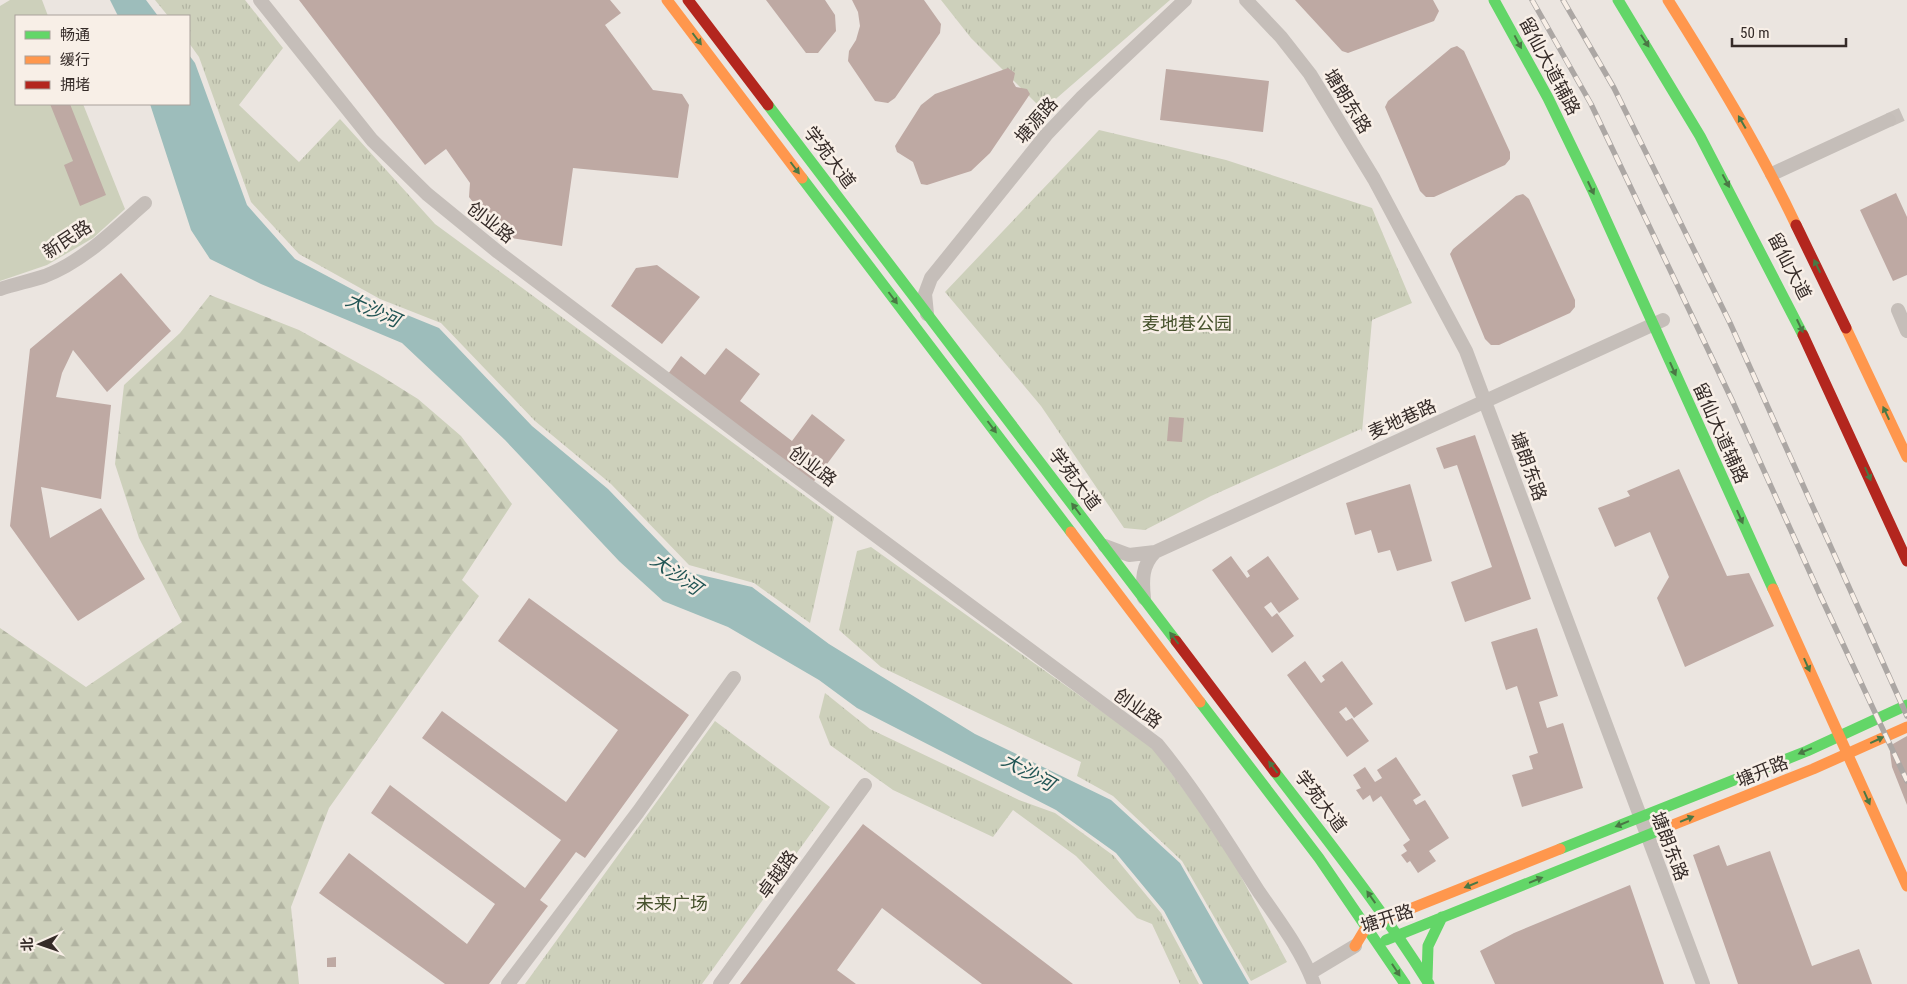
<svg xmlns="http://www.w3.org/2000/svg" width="1907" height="984" font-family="'Roboto Condensed','Noto Sans SC',sans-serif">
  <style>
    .grass { fill: url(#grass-tufts) }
    .forest { fill: url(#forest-firs) }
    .pitch { fill: #cdd0bb }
    .water { fill: #9dbdbb }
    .building { fill: #bea9a3 }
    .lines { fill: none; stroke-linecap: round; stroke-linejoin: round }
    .street-tunnel { stroke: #c7c0bb; stroke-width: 14; stroke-dasharray: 14 7; stroke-linecap: butt }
    .street { stroke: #c5beb9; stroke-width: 14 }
    .fast { stroke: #63d668; stroke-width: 11 }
    .slow { stroke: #ff974d; stroke-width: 11 }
    .jam { stroke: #b3261e; stroke-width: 11 }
    .rail-casing { stroke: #aca7a4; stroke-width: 5.5 }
    .rail { stroke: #f8efe7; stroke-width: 4; stroke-dasharray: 11; stroke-linecap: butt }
    .oneway { fill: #4a7845 }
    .labels { text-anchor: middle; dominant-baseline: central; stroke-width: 5; stroke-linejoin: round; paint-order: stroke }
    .street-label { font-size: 18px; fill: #352b28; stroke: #f8efe7 }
    .park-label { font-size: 18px; fill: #47522d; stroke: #f8efe7 }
    .water-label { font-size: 19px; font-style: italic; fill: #205454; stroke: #f8efe7 }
  </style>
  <defs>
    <pattern id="grass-tufts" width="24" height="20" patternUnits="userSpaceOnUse" patternTransform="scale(1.25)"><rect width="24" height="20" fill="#cdd0bb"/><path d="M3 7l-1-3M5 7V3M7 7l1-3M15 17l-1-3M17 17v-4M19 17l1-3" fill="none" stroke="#b1b3a1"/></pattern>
    <pattern id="forest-firs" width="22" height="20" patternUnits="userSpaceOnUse" patternTransform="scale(1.25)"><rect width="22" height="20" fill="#cdd0bb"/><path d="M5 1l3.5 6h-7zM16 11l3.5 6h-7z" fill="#b1b3a1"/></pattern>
  </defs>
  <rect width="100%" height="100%" fill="#ebe5e0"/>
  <path class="grass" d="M 155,0 L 245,0 L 283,48 L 239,105 L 299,162 L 340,119 L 435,224 L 834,517 L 810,623 L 754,583 L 689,565 L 611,484 L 535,421 L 441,323 L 380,299 L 299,254 L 251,202 L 199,57 L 189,43 L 189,16 L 168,16 Z
    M 941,0 L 1170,0 L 1043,110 L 971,38 Z
    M 1099,130 L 1226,160 L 1372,208 L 1412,303 L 1372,320 L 1362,432 L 1361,429 L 1211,496 L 1145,530 L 1124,528 L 1041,406 L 945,292 Z
    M 871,547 L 1152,747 L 1223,843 L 1287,962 L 1251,981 L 1182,861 L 1113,796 L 1077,776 L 1081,762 L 881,667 L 839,630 L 857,551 Z
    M 825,693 L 870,729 L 1019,800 L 1055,813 L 1114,856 L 1161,913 L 1199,984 L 1180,984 L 1152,924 L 1137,918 L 1076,856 L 1013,810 L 993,837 L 893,790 L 830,745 L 819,717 Z
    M 715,721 L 830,807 L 702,984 L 525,984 Z"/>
  <path class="forest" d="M 210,295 L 299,330 L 378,374 L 418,399 L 461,436 L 512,504 L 462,580 L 479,596 L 329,808 L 291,907 L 299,984 L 0,984 L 0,628 L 86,687 L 182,622 L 139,538 L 115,464 L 124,385 L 180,333 Z"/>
  <path class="pitch" d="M 10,0 L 42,0 L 48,16 L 16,16 L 16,104 L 83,104 L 125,209 L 93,238 L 47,265 L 0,281 L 0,6 Z"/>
  <path class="water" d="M 110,0 L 146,0 L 158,16 L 118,16 Z
    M 189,55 L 195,63 L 247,205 L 295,259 L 380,304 L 439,328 L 532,426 L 608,489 L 688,572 L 752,587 L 829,644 L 975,734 L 1111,800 L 1180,863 L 1249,984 L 1203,984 L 1164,911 L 1116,853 L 1056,810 L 857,708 L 819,680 L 728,627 L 663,601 L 619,561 L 505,440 L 402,343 L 261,284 L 210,259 L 191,230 L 150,104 L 189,104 Z"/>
  <path class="building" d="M 299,0 L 610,0 L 621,13 L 605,25 L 653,90 L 682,94 L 689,105 L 678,178 L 573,168 L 562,246 L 499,236 L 469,197 L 470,183 L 446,149 L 425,165 Z
    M 766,0 L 825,0 L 835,15 L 836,31 L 818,53 L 806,53 Z
    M 852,0 L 924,0 L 941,24 L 940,33 L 895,98 L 888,103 L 875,101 L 848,61 L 849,51 L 856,40 L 860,26 L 858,12 Z
    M 1295,0 L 1433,0 L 1439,11 L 1434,21 L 1348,53 L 1342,51 Z
    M 1457,46 L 1464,51 L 1510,152 L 1510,159 L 1505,165 L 1434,197 L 1426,197 L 1420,191 L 1385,107 L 1388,101 L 1451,48 Z
    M 1008,68 L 1015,73 L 1013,82 L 1016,87 L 1027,89 L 1030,94 L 990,153 L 971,171 L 927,185 L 921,184 L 913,162 L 897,152 L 895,146 L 921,105 L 935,94 Z
    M 1166,69 L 1269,81 L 1263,132 L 1160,120 Z
    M 50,104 L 70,104 L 106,195 L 80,206 L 64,165 L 73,161 Z
    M 1896,193 L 1907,217 L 1907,275 L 1893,281 L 1860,210 Z
    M 1523,194 L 1529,199 L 1575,300 L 1575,307 L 1570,313 L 1499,345 L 1491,345 L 1485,339 L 1450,254 L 1453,249 L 1516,196 Z
    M 657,265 L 700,297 L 662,344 L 611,306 L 636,268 Z
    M 121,273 L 171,331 L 107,392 L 73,350 L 62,373 L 56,397 L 111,405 L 101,499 L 41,487 L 50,538 L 101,508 L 145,579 L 78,621 L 10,526 L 30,349 Z
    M 726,348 L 760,374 L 740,401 L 792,441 L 812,414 L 845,440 L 812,484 L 668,374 L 681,356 L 705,375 Z
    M 1169,417 L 1184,418 L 1182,442 L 1167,441 Z
    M 1475,435 L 1531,599 L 1465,622 L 1451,582 L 1492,567 L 1457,465 L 1444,469 L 1436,448 Z
    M 1679,469 L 1727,576 L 1749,573 L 1774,626 L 1685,667 L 1657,598 L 1669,577 L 1650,532 L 1615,547 L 1598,508 L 1630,496 L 1627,491 Z
    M 1410,484 L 1432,561 L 1397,571 L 1390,550 L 1378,553 L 1371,530 L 1355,535 L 1346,503 Z
    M 1231,556 L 1247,578 L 1250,576 L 1247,571 L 1268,556 L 1299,599 L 1279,613 L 1271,602 L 1264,607 L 1272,617 L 1277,613 L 1294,636 L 1272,653 L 1212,570 Z
    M 529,598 L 689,715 L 585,858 L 576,852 L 540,900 L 548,906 L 489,984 L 445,984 L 319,893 L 349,853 L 467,944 L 495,904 L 371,813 L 390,785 L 525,888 L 561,840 L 422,738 L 442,711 L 566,802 L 618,730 L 498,641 Z
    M 1537,628 L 1558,696 L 1539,702 L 1547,728 L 1563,723 L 1583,788 L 1522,807 L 1512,775 L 1533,769 L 1529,756 L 1538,753 L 1517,686 L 1506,690 L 1491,642 Z
    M 1305,661 L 1321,683 L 1325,680 L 1322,676 L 1342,661 L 1373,704 L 1354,718 L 1346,707 L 1339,712 L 1346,721 L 1352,718 L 1369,741 L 1347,757 L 1287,675 Z
    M 1907,736 L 1907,805 L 1892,767 L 1890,752 L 1893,744 Z
    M 1396,757 L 1421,795 L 1413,800 L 1416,805 L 1425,800 L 1449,838 L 1429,851 L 1436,861 L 1418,873 L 1410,861 L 1407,863 L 1401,855 L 1407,851 L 1403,845 L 1410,840 L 1381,796 L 1373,802 L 1370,795 L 1363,800 L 1356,790 L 1361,788 L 1353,775 L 1365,767 L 1375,782 L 1382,778 L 1377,770 Z
    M 863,824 L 1073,984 L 982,984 L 882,908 L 837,970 L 856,984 L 740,984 Z
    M 1719,845 L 1727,866 L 1770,851 L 1812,966 L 1859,949 L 1872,984 L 1738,984 L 1693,855 Z
    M 1630,885 L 1664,984 L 1495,984 L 1480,951 L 1514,933 Z
    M 336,957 L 336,967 L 327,967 L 327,958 Z"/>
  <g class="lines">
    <path class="street-tunnel" d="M 1889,120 L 1907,112"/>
    <path class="street" d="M 260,0 L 372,140 L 427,194 L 498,252 L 751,443 L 1157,744 C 1195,790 1227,842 1259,892 C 1279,921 1302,951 1314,984
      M 1246,0 L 1281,37 L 1310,74 L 1374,179 L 1466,351 L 1703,984
      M 1772,174 L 1889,120
      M 0,289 C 15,284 30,281 45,276 C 84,261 114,230 145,203
      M 1898,310 L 1907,331
      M 927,314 L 925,294 L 931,278 L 1046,135 L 1082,97 L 1185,0
      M 1105,546 L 1129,555 L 1155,552 L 1663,320
      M 1144,598 C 1142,580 1142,565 1155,552
      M 1310,973 L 1355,946
      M 508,984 L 638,812 L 734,678
      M 720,984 L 865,785"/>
    <path class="fast" d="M 1494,0 L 1548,98 L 1592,189 L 1773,589
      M 1618,0 L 1700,136 L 1803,335
      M 768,105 L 1176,641
      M 802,178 L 1071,532
      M 1200,702 L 1319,858 L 1405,984
      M 1275,772 C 1328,841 1383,910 1429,984
      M 1560,849 L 1807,751 L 1907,705
      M 1386,940 L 1665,828
      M 1427,978 L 1428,946 L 1442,917"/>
    <path class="slow" d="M 667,0 L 802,178
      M 1668,0 C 1714,73 1759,147 1796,225
      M 1846,328 L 1907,457
      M 1071,532 L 1200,702
      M 1773,589 L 1907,886
      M 1665,828 L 1813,769 L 1907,727
      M 1355,946 L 1367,926 L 1560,849"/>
    <path class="jam" d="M 688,0 L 768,105
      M 1796,225 L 1846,328
      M 1803,335 L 1907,561
      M 1176,641 L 1275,772"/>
    <defs>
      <path id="rail" d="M 1532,0 L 1591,104 L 1732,400 L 1821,597 L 1907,781
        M 1563,0 L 1614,88 L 1730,323 L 1907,716"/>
    </defs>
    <use href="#rail" class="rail-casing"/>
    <use href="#rail" class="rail"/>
  </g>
  <defs><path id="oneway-solid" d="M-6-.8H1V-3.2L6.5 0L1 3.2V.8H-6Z" transform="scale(1.25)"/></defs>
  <g class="oneway">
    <use href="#oneway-solid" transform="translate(697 39) rotate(53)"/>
    <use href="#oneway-solid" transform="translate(1645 41) rotate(57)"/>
    <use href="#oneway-solid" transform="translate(1518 42) rotate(62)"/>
    <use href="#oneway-solid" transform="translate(1742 122) rotate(-120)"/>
    <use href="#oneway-solid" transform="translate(795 168) rotate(53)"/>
    <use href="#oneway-solid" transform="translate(1726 181) rotate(62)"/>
    <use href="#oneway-solid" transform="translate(1591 188) rotate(65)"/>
    <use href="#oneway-solid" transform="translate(1817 266) rotate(-116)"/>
    <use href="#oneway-solid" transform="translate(893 298) rotate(53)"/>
    <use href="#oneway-solid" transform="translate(1800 326) rotate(65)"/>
    <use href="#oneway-solid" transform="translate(1673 369) rotate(66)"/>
    <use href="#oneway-solid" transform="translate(1886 413) rotate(-115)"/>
    <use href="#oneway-solid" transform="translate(992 427) rotate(53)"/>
    <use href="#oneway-solid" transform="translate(1868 474) rotate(66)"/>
    <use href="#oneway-solid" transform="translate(1076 509) rotate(-127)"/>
    <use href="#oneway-solid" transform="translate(1740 517) rotate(66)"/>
    <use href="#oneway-solid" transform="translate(1174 638) rotate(-127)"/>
    <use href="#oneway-solid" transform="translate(1807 665) rotate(66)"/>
    <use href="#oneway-solid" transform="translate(1877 740) rotate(-25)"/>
    <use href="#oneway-solid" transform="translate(1805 751) rotate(157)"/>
    <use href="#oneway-solid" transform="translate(1273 767) rotate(-127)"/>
    <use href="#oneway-solid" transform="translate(1867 798) rotate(66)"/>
    <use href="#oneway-solid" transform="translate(1687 819) rotate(-22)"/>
    <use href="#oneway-solid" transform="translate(1622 824) rotate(158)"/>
    <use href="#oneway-solid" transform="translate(1536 880) rotate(-22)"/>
    <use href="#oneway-solid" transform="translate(1471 885) rotate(158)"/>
    <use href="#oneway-solid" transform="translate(1371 897) rotate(-125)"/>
    <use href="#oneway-solid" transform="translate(1396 970) rotate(57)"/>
  </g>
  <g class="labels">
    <g class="street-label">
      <text transform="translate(1550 66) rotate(62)">留仙大道辅路</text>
      <text transform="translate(1348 101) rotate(58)">塘朗东路</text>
      <text transform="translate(1036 120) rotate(-49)">塘源路</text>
      <text transform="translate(830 157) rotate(53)">学苑大道</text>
      <text transform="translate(491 222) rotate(38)">创业路</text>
      <text transform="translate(67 239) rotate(-33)">新民路</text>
      <text transform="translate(1790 266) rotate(63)">留仙大道</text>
      <text transform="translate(1402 419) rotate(-24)">麦地巷路</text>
      <text transform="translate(1721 433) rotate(66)">留仙大道辅路</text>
      <text transform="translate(813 466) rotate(37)">创业路</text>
      <text transform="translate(1529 466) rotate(70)">塘朗东路</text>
      <text transform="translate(1075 479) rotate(53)">学苑大道</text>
      <text transform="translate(1138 708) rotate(36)">创业路</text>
      <text transform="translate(1762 771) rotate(-22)">塘开路</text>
      <text transform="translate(1321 801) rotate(53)">学苑大道</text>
      <text transform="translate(1670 846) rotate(69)">塘朗东路</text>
      <text transform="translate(777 874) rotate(-54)">卓越路</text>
      <text transform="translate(1387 918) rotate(-18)">塘开路</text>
    </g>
    <g class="park-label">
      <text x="1187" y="323">麦地巷公园</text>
      <text x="672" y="903">未来广场</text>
    </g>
    <g class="water-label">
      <text transform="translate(373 310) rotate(24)">大沙河</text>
      <text transform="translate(676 574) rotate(35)">大沙河</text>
      <text transform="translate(1028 772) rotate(29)">大沙河</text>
    </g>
  </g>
  <rect x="15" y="15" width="175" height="90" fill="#f8efe7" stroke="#aaa19b"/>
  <rect x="25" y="31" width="25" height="8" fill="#63d668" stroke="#aaa19b"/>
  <text x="60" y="40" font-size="15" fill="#352b28">畅通</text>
  <rect x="25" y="56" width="25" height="8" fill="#ff974d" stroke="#aaa19b"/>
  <text x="60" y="65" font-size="15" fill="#352b28">缓行</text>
  <rect x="25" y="81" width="25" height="8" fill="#b3261e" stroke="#aaa19b"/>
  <text x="60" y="90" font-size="15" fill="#352b28">拥堵</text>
  <g transform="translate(40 944) rotate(268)" stroke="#f8efe7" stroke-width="4" paint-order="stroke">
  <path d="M0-4L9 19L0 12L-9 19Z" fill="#352b28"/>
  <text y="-8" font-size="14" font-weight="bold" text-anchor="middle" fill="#352b28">北</text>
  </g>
  <path d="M1732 38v8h114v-8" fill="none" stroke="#352b28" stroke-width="2.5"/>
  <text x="1740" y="38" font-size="15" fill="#352b28" stroke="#f8efe7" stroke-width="4" paint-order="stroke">50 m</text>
</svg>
